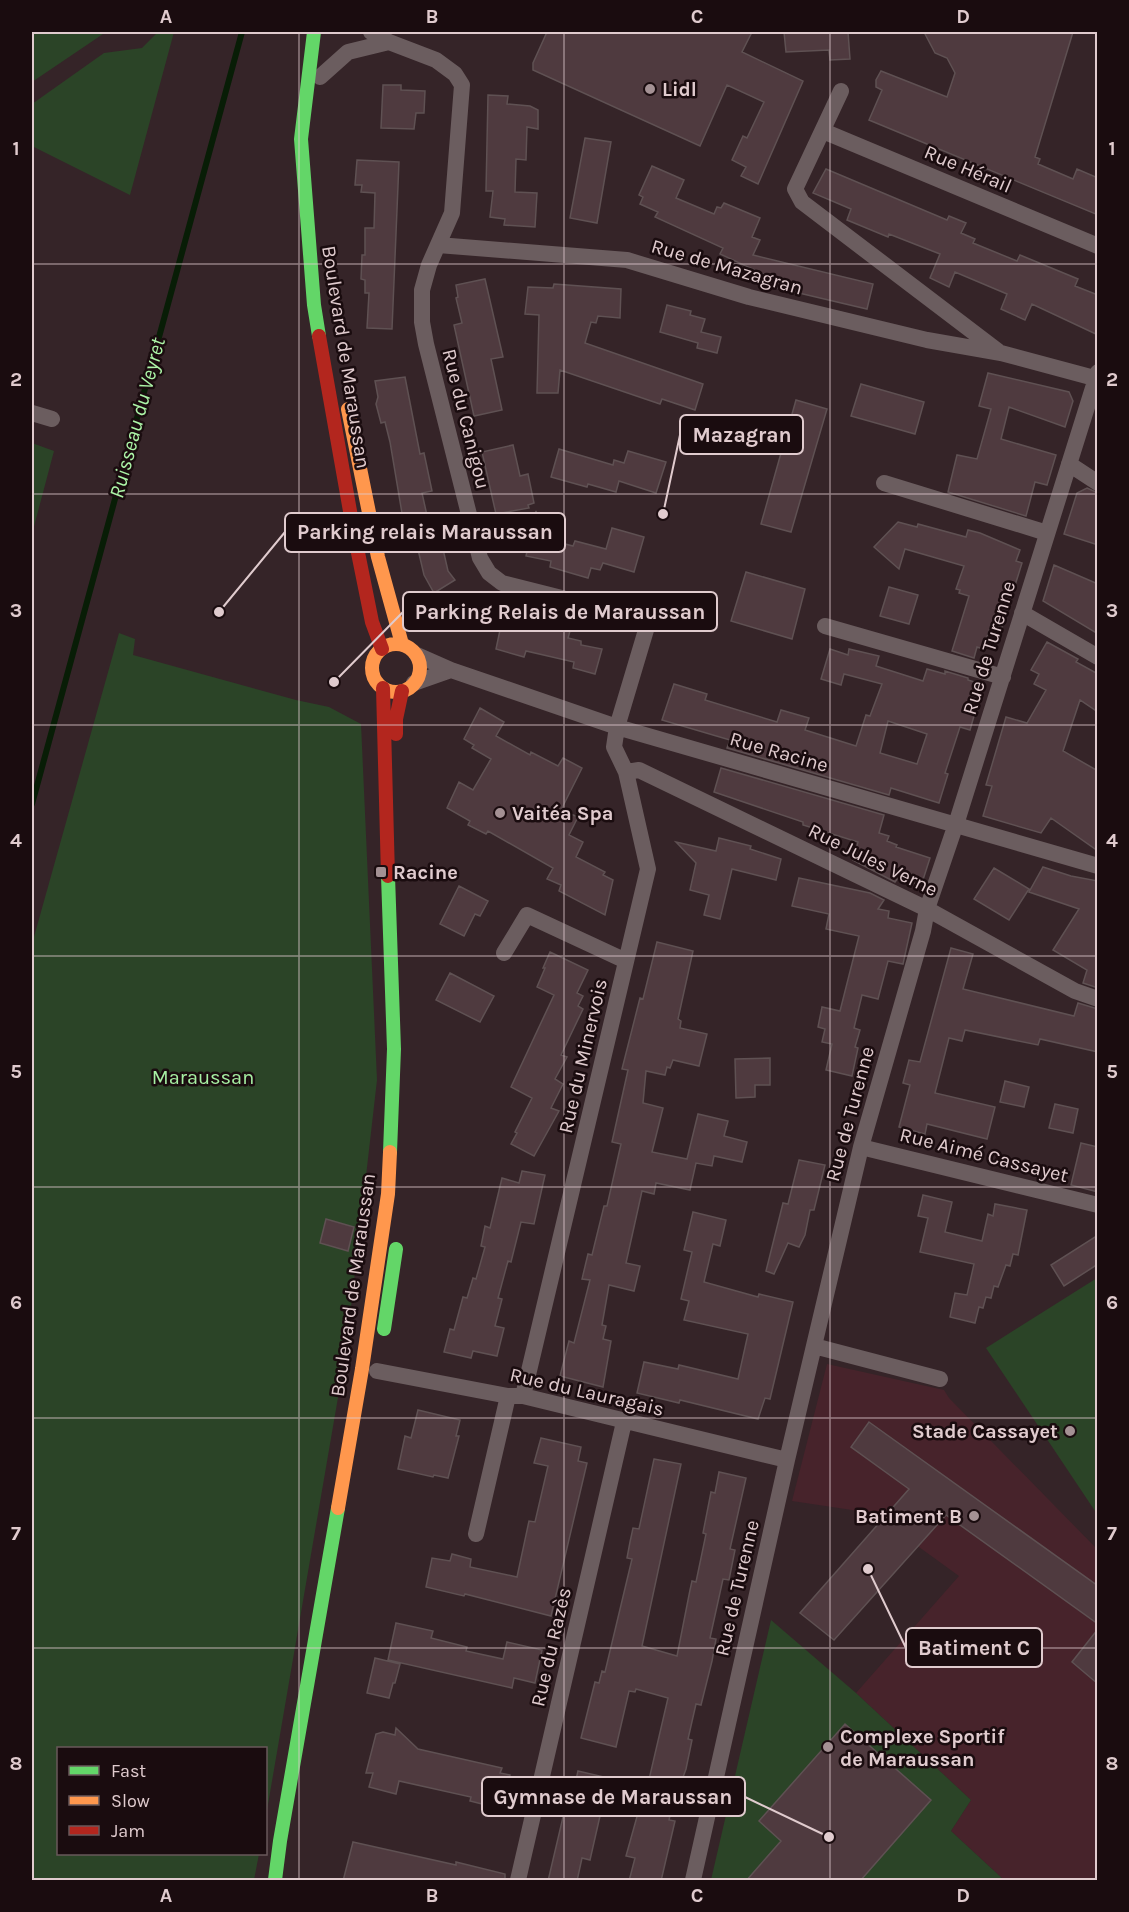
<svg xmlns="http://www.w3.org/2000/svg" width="1129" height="1912" font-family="Karla,sans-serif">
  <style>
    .built { fill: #47232b }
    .green { fill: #2b4427 }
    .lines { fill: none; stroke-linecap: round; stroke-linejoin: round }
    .stream { stroke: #081d06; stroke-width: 6 }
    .building { fill: #4f3a3f; stroke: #5f5153; stroke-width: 1.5; fill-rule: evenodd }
    .street { stroke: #6b5d5f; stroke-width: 16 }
    .fast { stroke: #63d668; stroke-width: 14 }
    .slow { stroke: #ff974d; stroke-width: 14 }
    .jam { stroke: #b3261e; stroke-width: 14 }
    .grid { fill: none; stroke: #e0cbce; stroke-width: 1.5; stroke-opacity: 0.55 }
    .poi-dot { fill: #a49194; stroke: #1a0c0f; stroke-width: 2 }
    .labels { text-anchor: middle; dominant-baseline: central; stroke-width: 5; stroke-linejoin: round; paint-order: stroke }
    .poi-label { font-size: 20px; font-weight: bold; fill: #e0cbce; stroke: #1a0c0f; text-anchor: start }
    .street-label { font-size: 20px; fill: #e0cbce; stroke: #1a0c0f }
    .park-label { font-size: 20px; fill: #a7f0a3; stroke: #1a0c0f }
    .water-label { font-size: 21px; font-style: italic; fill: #adf6a8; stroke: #1a0c0f }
    .leader { fill: none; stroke: #e0cbce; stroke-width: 2 }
    .callout-dot { fill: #e0cbce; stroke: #1a0c0f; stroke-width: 2 }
    .callout { fill: #1a0c0f; stroke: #e0cbce; stroke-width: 2 }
    .callout-label { font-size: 21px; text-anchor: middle; font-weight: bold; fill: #e0cbce }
    .neatline { fill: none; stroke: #e0cbce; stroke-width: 2 }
    .grid-label { font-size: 20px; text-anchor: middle; font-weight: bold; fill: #e0cbce }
  </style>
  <rect width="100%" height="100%" fill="#352428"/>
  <path class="built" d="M 827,1364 L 944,1390 L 949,1398 L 1097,1549 L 1097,1880 L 1004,1880 L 951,1831 L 971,1800 L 856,1693 L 959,1576 L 872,1513 L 792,1501 Z"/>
  <path class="green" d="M 32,32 L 106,32 L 32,82 Z
    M 158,32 L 174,32 L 130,195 L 32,146 L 32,104 L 104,53 L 142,48 Z
    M 32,443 L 54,451 L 32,534 Z
    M 119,633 L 135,639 L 133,655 L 296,700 L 329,707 L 361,724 L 377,1080 L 346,1351 L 266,1816 L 266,1748 L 58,1748 L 58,1854 L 259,1854 L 254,1880 L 32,1880 L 32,944 Z
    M 1097,1278 L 1097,1514 L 986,1348 Z
    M 771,1620 L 856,1693 L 971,1800 L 951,1831 L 1004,1880 L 711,1880 Z"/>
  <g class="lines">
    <path class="stream" d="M 32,804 L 242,32"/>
  </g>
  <path class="building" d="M 547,32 L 752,32 L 742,52 L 803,81 L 758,184 L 741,176 L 746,167 L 732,160 L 743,136 L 747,138 L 764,102 L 727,85 L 700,146 L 533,70 L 533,63 Z
    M 784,32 L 848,32 L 850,59 L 830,60 L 829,50 L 786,52 Z
    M 924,32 L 1073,32 L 1035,157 L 1040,159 L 1038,164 L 1073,179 L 1077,169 L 1098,178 L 1098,215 L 869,120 L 882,90 L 876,87 L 876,80 L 881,71 L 947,97 L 955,73 L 947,58 L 935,53 Z
    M 383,85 L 401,85 L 401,90 L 425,91 L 424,113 L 416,113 L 414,129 L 381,128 Z
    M 488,95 L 508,96 L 507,104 L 530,106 L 538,110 L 538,129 L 527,127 L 526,160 L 516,159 L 515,192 L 537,193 L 535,227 L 504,225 L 505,219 L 490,217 L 493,191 L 486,191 Z
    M 585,138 L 611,142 L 597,223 L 570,218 Z
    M 357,160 L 399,162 L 392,329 L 367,328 L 369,293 L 365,293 L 365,280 L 361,279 L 362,255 L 365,255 L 365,228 L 374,228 L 375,193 L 361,192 L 362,185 L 355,185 Z
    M 652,166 L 684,180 L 676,198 L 714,214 L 717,207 L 721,208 L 724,203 L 760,218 L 752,237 L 760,240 L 753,255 L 873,284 L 867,309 L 769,286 L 772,278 L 720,254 L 723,248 L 655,217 L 658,212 L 640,204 L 643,197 L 639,195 Z
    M 826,169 L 947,220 L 949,216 L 966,223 L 961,233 L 975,239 L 973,243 L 1017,261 L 1020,255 L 1078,279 L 1075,286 L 1098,295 L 1098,335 L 1032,304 L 1025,320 L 1001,309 L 1007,294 L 955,272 L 949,287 L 930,278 L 940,254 L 889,234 L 888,237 L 847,220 L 851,209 L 813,193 Z
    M 485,279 L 503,357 L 491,359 L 502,410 L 474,416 L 454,325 L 462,323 L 456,298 L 458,297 L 456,285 Z
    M 554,284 L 621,289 L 620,318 L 598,316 L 596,323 L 591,322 L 585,343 L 703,384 L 695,410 L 662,399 L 660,404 L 560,370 L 558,393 L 537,393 L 539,315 L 525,314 L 528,287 L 553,288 Z
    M 667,305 L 691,311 L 690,315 L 705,319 L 701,332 L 721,337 L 717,353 L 697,348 L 698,343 L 660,332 Z
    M 988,373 L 1069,392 L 1073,401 L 1065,427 L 1009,407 L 1001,439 L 1056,455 L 1047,485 L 1035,482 L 1026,516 L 948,492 L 957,455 L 977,459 L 991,409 L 979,406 Z
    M 405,377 L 420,454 L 424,453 L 432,491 L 422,493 L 432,538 L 440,536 L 448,571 L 455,580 L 434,593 L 424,575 L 416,541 L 407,543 L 390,442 L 385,422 L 381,423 L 376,404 L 378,397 L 375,381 Z
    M 861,384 L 924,402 L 915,434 L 851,416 Z
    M 796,400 L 827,409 L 791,532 L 761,524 Z
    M 513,445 L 520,476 L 528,474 L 534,503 L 528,505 L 529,508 L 496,514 L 482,452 Z
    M 559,449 L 613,465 L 614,460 L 624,463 L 628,451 L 666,462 L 656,493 L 619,481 L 616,492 L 588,484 L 587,487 L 551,477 Z
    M 1087,488 L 1098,493 L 1098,545 L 1064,534 L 1077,493 Z
    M 536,511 L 542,538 L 573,546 L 575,541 L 606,549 L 612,528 L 644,537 L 634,572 L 603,563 L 600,570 L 591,568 L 588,578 L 550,567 L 551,561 L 526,556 Z
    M 898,522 L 917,527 L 918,524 L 966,537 L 968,530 L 980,533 L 1020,550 L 1016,561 L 1022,563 L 1002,627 L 991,625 L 983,649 L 977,647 L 974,658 L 952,651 L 969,596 L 959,593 L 960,590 L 956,589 L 964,566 L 905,549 L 899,569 L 874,547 Z
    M 1054,565 L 1098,584 L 1098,634 L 1043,601 Z
    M 746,572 L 805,589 L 792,639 L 731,621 Z
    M 889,587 L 918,595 L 909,624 L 880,616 Z
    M 503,616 L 520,620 L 520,618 L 570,631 L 568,638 L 581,641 L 581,645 L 602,649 L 595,674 L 573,668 L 574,662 L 526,651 L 524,657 L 496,649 Z
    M 1047,642 L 1078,659 L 1076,662 L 1098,674 L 1098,712 L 1080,700 L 1063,751 L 1098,771 L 1098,851 L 1051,818 L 1041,833 L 983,816 L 992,786 L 986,785 L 1006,717 L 1027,723 L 1046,690 L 1034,684 L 1039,674 L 1031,670 Z
    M 830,649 L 848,655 L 849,649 L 879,656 L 876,666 L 923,681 L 927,669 L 945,674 L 945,671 L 968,678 L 968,680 L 977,683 L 982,691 L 974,716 L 970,730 L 960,727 L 945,773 L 948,774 L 939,803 L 891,788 L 889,795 L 727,748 L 730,740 L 662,720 L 674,684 L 707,694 L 705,700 L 777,722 L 781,710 L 809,718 L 805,730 L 856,746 L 866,715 L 870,716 L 882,684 L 844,674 L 841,685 L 821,679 ZM 888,721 L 927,734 L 917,764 L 880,753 Z
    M 480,708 L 504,722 L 496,736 L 530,755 L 531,752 L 558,766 L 563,758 L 582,768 L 561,810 L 578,817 L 569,835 L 583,842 L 576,857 L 605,872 L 603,875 L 613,880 L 605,915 L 559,891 L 561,885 L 547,879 L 553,868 L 488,831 L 486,834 L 468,825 L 470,821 L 447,808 L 459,782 L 473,790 L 491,759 L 472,748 L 474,745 L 464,739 Z
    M 721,768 L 884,815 L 879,833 L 889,836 L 887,841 L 897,845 L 896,847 L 930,858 L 921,886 L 898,878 L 895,882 L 853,860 L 858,842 L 803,825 L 803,822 L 714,792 Z
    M 719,838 L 751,846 L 750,849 L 781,859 L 776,880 L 732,869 L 720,919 L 704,915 L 709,895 L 690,890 L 696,863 L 676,842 L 716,851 Z
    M 1043,867 L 1071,876 L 1098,881 L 1098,988 L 1083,983 L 1087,970 L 1053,950 L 1079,909 L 1029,892 Z
    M 994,868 L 1029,889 L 1009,920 L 974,899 Z
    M 799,878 L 870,893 L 884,900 L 878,909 L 889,911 L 888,918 L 912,923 L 903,964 L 888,961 L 878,999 L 862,995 L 854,1028 L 860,1030 L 855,1047 L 858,1048 L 852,1076 L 826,1070 L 832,1044 L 822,1042 L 825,1029 L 818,1027 L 822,1007 L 840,1011 L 859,936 L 826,929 L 829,914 L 792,906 Z
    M 459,886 L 488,901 L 480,916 L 475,914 L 464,936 L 440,924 Z
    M 657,942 L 693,951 L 678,1019 L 681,1021 L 680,1028 L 707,1034 L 699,1066 L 673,1060 L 670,1068 L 667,1067 L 665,1075 L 646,1071 L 643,1103 L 663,1108 L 652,1152 L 687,1159 L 698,1114 L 728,1121 L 724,1136 L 747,1142 L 742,1162 L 714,1156 L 712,1166 L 696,1163 L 690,1190 L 656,1183 L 654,1194 L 642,1191 L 626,1263 L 640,1266 L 634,1291 L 609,1285 L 602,1325 L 606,1326 L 603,1339 L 611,1341 L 603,1387 L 560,1376 L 569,1341 L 574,1343 L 590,1280 L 582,1279 L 588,1254 L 592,1255 L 604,1206 L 607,1206 L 621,1144 L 612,1142 L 628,1070 L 622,1069 L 640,998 L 643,999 Z
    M 951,948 L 973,954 L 963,989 L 1074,1016 L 1078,1003 L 1098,1009 L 1098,1052 L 1040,1039 L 1038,1045 L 965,1030 L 962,1041 L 949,1038 L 935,1093 L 995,1107 L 987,1139 L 927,1124 L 925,1134 L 899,1127 L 910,1085 L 903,1083 L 909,1060 L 920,1062 Z
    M 550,952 L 588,970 L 577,993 L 583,996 L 578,1006 L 583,1009 L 561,1055 L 567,1057 L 555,1079 L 563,1084 L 551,1108 L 559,1111 L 534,1156 L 511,1144 L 517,1133 L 515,1132 L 532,1098 L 511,1087 L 554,995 L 537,987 L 545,968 L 543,968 Z
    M 450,973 L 494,996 L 480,1022 L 436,1000 Z
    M 770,1058 L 770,1085 L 755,1085 L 755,1097 L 736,1098 L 735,1059 Z
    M 1005,1081 L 1029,1087 L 1024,1107 L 1000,1102 Z
    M 1055,1104 L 1078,1109 L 1073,1133 L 1049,1128 Z
    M 1081,1143 L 1098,1147 L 1098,1192 L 1071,1185 Z
    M 799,1160 L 825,1165 L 814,1210 L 810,1210 L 805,1235 L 799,1247 L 788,1243 L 774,1274 L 766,1271 L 783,1203 L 788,1204 Z
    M 522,1171 L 545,1175 L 534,1224 L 521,1222 L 511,1262 L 508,1261 L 498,1298 L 502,1299 L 495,1326 L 504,1328 L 497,1356 L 473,1351 L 471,1358 L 444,1352 L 450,1329 L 454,1330 L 463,1297 L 467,1298 L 473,1278 L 476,1279 L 485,1247 L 481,1246 L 485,1226 L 490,1228 L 502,1178 L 519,1183 Z
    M 923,1195 L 952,1202 L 945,1232 L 982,1241 L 988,1214 L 993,1216 L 995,1204 L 1027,1210 L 1018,1255 L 1013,1254 L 1010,1266 L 1006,1265 L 998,1287 L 994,1286 L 991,1298 L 986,1297 L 983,1308 L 979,1307 L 975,1323 L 950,1317 L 955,1293 L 967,1295 L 974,1264 L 920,1252 L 928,1218 L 918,1216 Z
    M 693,1212 L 726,1220 L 720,1246 L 713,1244 L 704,1282 L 758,1297 L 759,1294 L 793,1302 L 770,1399 L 765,1398 L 758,1419 L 680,1400 L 679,1403 L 637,1393 L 644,1362 L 678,1369 L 679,1365 L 738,1379 L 748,1334 L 684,1320 L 689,1301 L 681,1299 L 692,1252 L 684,1250 Z
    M 326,1219 L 354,1227 L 348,1251 L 320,1243 Z
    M 1098,1235 L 1098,1264 L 1064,1286 L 1051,1265 Z
    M 418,1410 L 460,1420 L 456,1436 L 459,1436 L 448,1478 L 434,1475 L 433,1477 L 398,1469 L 405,1436 L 411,1438 Z
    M 869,1422 L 1098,1586 L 1098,1624 L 946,1515 L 834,1640 L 800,1613 L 909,1489 L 851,1447 Z
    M 541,1438 L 581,1447 L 578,1461 L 587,1463 L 551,1616 L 465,1594 L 464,1596 L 426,1587 L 432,1558 L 450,1561 L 452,1554 L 471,1559 L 470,1567 L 517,1577 L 529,1521 L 535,1522 L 548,1466 L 534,1463 Z
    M 654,1459 L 681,1464 L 642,1646 L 677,1656 L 690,1590 L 692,1581 L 696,1582 L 706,1534 L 703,1533 L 711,1492 L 715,1493 L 719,1472 L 746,1478 L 730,1549 L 735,1550 L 729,1580 L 723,1579 L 710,1638 L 716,1639 L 712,1661 L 701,1705 L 696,1704 L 688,1739 L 692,1740 L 686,1769 L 682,1780 L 678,1779 L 669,1820 L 675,1821 L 661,1881 L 629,1881 L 635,1858 L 626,1856 L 638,1813 L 641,1814 L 668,1698 L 636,1689 L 635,1692 L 629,1691 L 616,1747 L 581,1738 L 595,1682 L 599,1683 L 602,1671 L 605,1672 L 632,1559 L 627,1558 L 630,1542 L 633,1528 L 639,1529 Z
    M 396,1623 L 433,1631 L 431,1638 L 467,1647 L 466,1651 L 503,1659 L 507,1642 L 542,1650 L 535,1683 L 514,1678 L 512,1688 L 388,1660 Z
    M 1098,1629 L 1098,1684 L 1072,1662 Z
    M 375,1658 L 400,1664 L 395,1683 L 393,1683 L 389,1698 L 367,1693 Z
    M 845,1724 L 931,1800 L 860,1881 L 746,1881 L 781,1841 L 759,1821 Z
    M 396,1728 L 418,1749 L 502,1768 L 500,1773 L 510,1775 L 502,1809 L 470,1801 L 471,1797 L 399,1781 L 396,1794 L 369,1787 L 373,1773 L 366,1773 L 376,1734 L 383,1732 L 395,1735 Z
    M 578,1771 L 604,1777 L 596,1815 L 600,1816 L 590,1860 L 582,1858 L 577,1881 L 548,1881 L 571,1783 L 575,1784 Z
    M 353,1842 L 456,1865 L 456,1862 L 505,1874 L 505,1881 L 343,1881 Z"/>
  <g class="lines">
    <path class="street" d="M 371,32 L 389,42 L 436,60 L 455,74 L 462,85 L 452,213 L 429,265 L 422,290 L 422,322 L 426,344 L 480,558 L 489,573 L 502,583 L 649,620 L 617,727 L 614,747 L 626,772 L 648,869 L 523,1396
      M 320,77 L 348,52 L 389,42
      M 841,91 L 795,189 L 802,202 L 998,351
      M 823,131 L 1098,246
      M 438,245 L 627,260 L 749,297 L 927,340 L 1001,353 L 1098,379
      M 32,413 L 52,419
      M 1069,464 L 1098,483
      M 884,483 L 1047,533
      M 1022,613 L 1098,657
      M 825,626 L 1003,677
      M 417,655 L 451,670 L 617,727 L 1098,866
      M 414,683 L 451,670
      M 626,772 L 639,770 L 927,909 L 1075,991 L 1098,999
      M 504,953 L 527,915 L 626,961
      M 861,1147 L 1098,1205
      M 814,1346 L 940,1379
      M 377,1371 L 508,1396 L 523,1396 L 787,1460
      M 476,1534 L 508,1396
      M 518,1880 L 624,1422
      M 693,1880 L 787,1460 L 861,1147 L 923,931 L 927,909 L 958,818 L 1098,372"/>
    <path class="fast" d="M 314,32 L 301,139 L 314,305 L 319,336
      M 388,876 L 394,1049 L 390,1152
      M 384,1329 L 396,1249
      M 275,1880 L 280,1841 L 338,1508"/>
    <path class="slow" d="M 348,409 L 378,557 L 402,644
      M372 668a24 24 0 1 1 48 0a24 24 0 1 1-48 0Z
      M 338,1508 L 362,1369 L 388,1194 L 390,1152"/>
    <path class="jam" d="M 319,336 L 353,528 L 372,622 L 382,649
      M 383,688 L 388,876
      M 396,734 L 396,719 L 402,691"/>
  </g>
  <path class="grid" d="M 299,32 L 299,1880M 564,32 L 564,1880M 830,32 L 830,1880M 32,264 L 1098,264M 32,494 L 1098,494M 32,725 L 1098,725M 32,956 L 1098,956M 32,1187 L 1098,1187M 32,1418 L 1098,1418M 32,1648 L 1098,1648"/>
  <g class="poi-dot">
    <circle cx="650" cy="89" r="6"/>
    <circle cx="500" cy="813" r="6"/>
    <rect x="375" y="866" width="12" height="12" rx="3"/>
    <circle cx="1070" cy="1431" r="6"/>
    <circle cx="974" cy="1516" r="6"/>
    <circle cx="828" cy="1747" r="6"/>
  </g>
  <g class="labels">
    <g class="poi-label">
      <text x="662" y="89">Lidl</text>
      <text x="512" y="813">Vaitéa Spa</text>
      <text x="393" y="872">Racine</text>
      <text x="1058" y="1431" text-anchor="end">Stade Cassayet</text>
      <text x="962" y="1516" text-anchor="end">Batiment B</text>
      <text x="840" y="1736">Complexe Sportif<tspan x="840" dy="23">de Maraussan</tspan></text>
    </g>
    <g class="street-label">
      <text transform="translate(968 169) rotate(23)">Rue Hérail</text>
      <text transform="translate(727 267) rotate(16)">Rue de Mazagran</text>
      <text transform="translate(346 357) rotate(81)">Boulevard de Maraussan</text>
      <text transform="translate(466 419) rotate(76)">Rue du Canigou</text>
      <text transform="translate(989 648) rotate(-73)">Rue de Turenne</text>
      <text transform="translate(779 752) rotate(16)">Rue Racine</text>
      <text transform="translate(873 860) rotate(26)">Rue Jules Verne</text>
      <text transform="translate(583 1056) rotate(-77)">Rue du Minervois</text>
      <text transform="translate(850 1114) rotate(-75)">Rue de Turenne</text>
      <text transform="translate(984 1155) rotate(14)">Rue Aimé Cassayet</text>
      <text transform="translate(353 1285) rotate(-82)">Boulevard de Maraussan</text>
      <text transform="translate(587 1392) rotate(13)">Rue du Lauragais</text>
      <text transform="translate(737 1588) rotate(-77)">Rue de Turenne</text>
      <text transform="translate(551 1647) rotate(-77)">Rue du Razès</text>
    </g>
    <g class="park-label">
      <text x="203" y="1077">Maraussan</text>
    </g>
    <g class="water-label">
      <text transform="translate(137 418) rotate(-75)">Ruisseau du Veyret</text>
    </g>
  </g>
  <path class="leader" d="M663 514L680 435M219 612L285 532M334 682L403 612M868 1569L906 1648M829 1837L745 1797"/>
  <g class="callout-dot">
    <circle cx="663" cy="514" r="6"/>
    <circle cx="219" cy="612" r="6"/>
    <circle cx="334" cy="682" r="6"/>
    <circle cx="868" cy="1569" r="6"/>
    <circle cx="829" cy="1837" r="6"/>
  </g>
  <g class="callout">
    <rect x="680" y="415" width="123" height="39" rx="6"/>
    <rect x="285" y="513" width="280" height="39" rx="6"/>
    <rect x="403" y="592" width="314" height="39" rx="6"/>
    <rect x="906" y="1628" width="136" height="39" rx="6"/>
    <rect x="482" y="1777" width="263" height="39" rx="6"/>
  </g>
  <g class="callout-label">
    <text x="742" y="442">Mazagran</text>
    <text x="425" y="539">Parking relais Maraussan</text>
    <text x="560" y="619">Parking Relais de Maraussan</text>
    <text x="974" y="1655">Batiment C</text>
    <text x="613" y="1804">Gymnase de Maraussan</text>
  </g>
  <rect width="1129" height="1912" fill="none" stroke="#1a0c0f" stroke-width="66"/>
  <rect x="57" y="1747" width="210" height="108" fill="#1a0c0f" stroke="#69585b" stroke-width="1.5"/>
  <rect x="69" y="1766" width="30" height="9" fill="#63d668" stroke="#69585b" stroke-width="1.5"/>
  <text x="111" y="1777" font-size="18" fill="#e0cbce">Fast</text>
  <rect x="69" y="1796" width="30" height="9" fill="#ff974d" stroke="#69585b" stroke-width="1.5"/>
  <text x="111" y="1807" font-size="18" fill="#e0cbce">Slow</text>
  <rect x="69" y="1826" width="30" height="9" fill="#b3261e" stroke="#69585b" stroke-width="1.5"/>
  <text x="111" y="1837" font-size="18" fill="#e0cbce">Jam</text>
  <rect x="33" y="33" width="1063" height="1846" class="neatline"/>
  <g class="grid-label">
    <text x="166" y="23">A</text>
    <text x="432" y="23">B</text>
    <text x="697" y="23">C</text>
    <text x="963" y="23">D</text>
    <text x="16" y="155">1</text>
    <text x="1112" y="155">1</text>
    <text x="16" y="386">2</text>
    <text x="1112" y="386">2</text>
    <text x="16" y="617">3</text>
    <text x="1112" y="617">3</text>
    <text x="16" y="847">4</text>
    <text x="1112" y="847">4</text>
    <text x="16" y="1078">5</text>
    <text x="1112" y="1078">5</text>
    <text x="16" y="1309">6</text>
    <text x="1112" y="1309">6</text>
    <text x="16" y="1540">7</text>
    <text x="1112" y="1540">7</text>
    <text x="16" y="1770">8</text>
    <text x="1112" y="1770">8</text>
    <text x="166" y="1902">A</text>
    <text x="432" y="1902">B</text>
    <text x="697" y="1902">C</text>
    <text x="963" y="1902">D</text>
  </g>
</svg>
